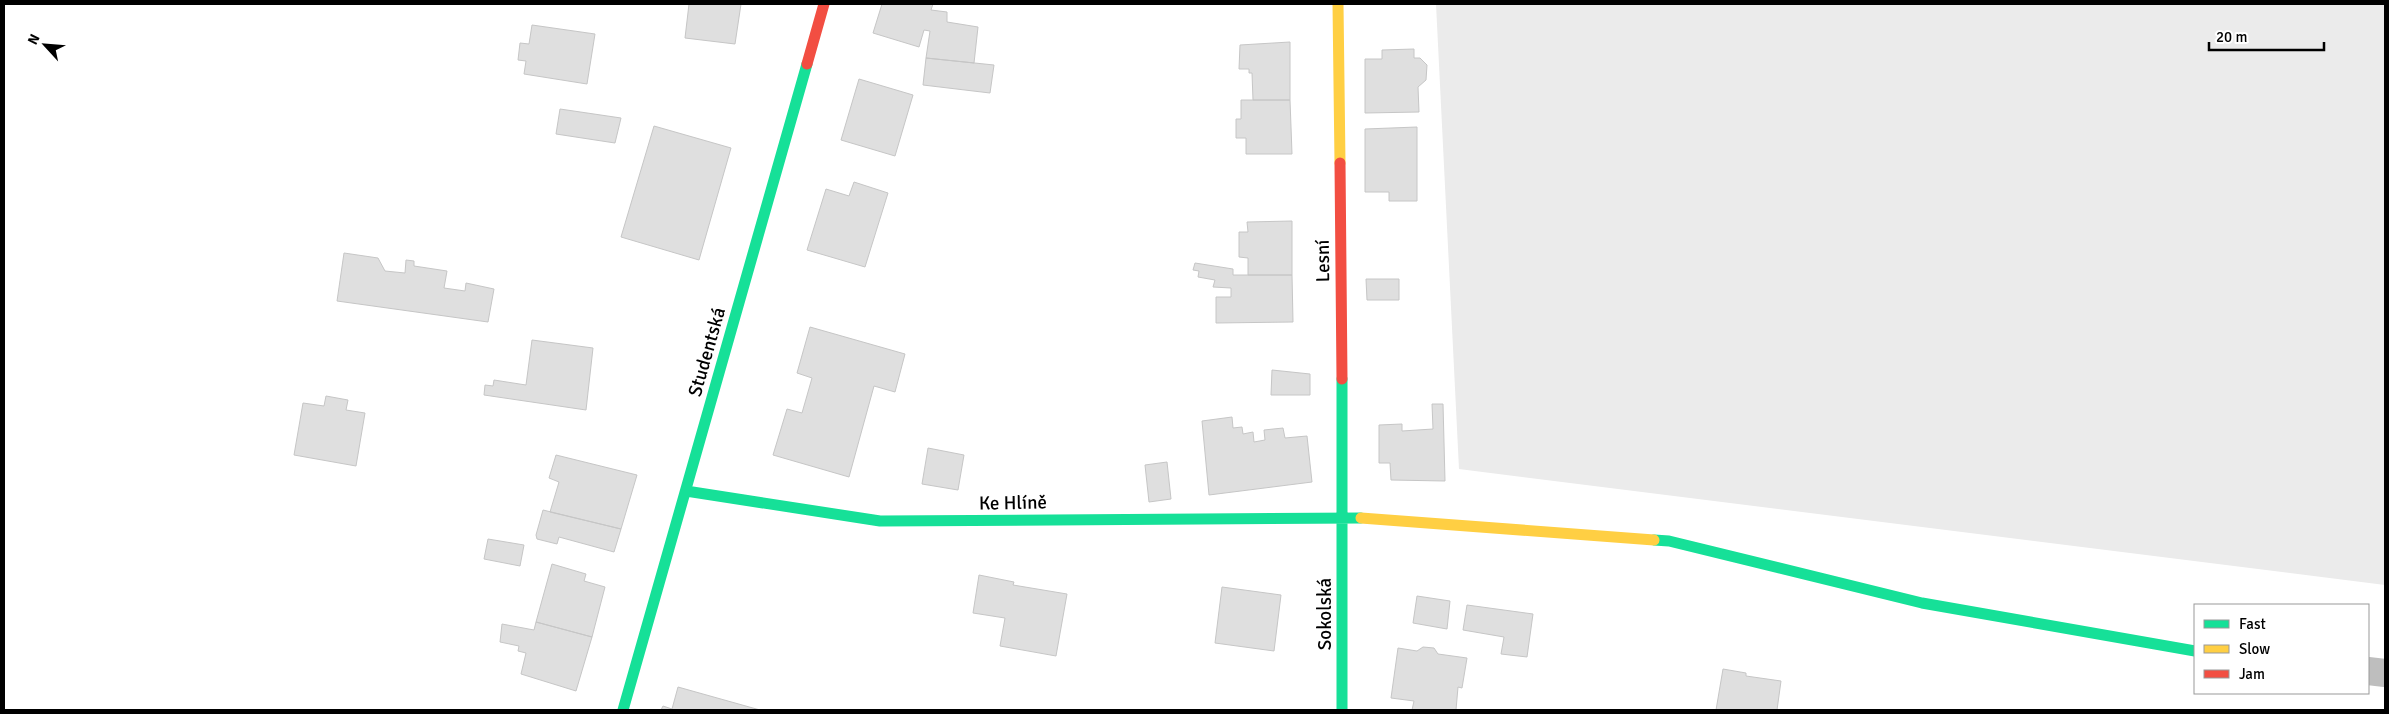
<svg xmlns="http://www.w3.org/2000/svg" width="2389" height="714" font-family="Signika,sans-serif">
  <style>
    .green { fill: #ebebeb }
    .building { fill: #dfdfdf; stroke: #c6c6c6 }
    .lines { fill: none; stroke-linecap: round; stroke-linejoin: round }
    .street { stroke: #bebebe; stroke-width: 28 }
    .fast { stroke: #16e098; stroke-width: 11 }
    .slow { stroke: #ffcf43; stroke-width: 11 }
    .jam { stroke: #f24e42; stroke-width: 11 }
    .labels { text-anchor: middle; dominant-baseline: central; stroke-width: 4; stroke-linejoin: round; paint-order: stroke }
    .street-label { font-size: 19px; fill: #000; stroke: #fff }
  </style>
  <rect width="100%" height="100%" fill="#fff"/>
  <path class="green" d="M 1436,4 L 2385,4 L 2385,585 L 1459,469 Z"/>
  <path class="building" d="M 689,4 L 741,4 L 735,44 L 685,38 Z
    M 882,4 L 933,4 L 931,10 L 947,12 L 947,22 L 978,27 L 974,63 L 926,58 L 930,31 L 924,30 L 919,47 L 873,33 Z
    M 532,25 L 595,34 L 587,84 L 524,74 L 526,61 L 518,60 L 520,43 L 529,44 Z
    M 1290,42 L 1290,100 L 1253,100 L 1252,73 L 1249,73 L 1249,69 L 1239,69 L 1240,45 Z
    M 1414,49 L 1414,58 L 1420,58 L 1427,65 L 1426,80 L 1418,87 L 1419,112 L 1365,113 L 1365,59 L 1382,59 L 1382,50 Z
    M 926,58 L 994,65 L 990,93 L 923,85 Z
    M 859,79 L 913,95 L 895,156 L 841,140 Z
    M 1241,100 L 1290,100 L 1292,154 L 1246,154 L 1246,138 L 1236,138 L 1236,119 L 1241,119 Z
    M 560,109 L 621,118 L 615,143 L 556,134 Z
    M 654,126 L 731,148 L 699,260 L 621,237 Z
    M 1417,127 L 1417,201 L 1389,201 L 1389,192 L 1365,192 L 1365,129 Z
    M 854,182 L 888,193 L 865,267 L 807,250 L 826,189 L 849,196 Z
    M 1292,221 L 1292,275 L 1248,275 L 1248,258 L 1239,257 L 1239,232 L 1248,232 L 1247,222 Z
    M 344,253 L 378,258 L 385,271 L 405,273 L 406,260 L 414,261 L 414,266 L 447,271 L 444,288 L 465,291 L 466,283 L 494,289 L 488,322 L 337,301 Z
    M 1195,263 L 1233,269 L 1233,275 L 1292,275 L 1293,322 L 1216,323 L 1216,297 L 1231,297 L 1231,288 L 1213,287 L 1215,280 L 1198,277 L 1199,271 L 1193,270 Z
    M 1366,279 L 1399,279 L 1399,300 L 1367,300 Z
    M 810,327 L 905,354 L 895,392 L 874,386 L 849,477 L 773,455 L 787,409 L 802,413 L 812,378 L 797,373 Z
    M 532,340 L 593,348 L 586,410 L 484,395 L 485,385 L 493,386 L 494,380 L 526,385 Z
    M 1272,370 L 1310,374 L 1310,395 L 1271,395 Z
    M 326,396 L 348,400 L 346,410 L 365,413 L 356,466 L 294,455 L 303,403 L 324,406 Z
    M 1432,404 L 1443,404 L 1445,481 L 1391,480 L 1390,463 L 1379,463 L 1379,425 L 1402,424 L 1402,431 L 1433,429 Z
    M 1232,417 L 1233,428 L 1242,427 L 1243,434 L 1253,432 L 1254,442 L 1265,440 L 1264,430 L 1283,428 L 1285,438 L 1307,436 L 1312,482 L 1209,495 L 1202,421 Z
    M 928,448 L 964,455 L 958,490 L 922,484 Z
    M 556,455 L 637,475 L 621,529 L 550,512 L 559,482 L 549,478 Z
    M 1167,462 L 1171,499 L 1149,502 L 1145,465 Z
    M 543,510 L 621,529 L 614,552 L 559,537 L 557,544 L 537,539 L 536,535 Z
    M 488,539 L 524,545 L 520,566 L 484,559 Z
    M 552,564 L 586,574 L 584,581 L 605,587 L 592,637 L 536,622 Z
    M 979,575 L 1014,582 L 1013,585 L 1067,594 L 1056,656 L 1000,646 L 1005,618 L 973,613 Z
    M 1222,587 L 1281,595 L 1274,651 L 1215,643 Z
    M 1417,596 L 1450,601 L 1447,629 L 1413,623 Z
    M 1467,605 L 1533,614 L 1527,657 L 1501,654 L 1504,637 L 1463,630 Z
    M 536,622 L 592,637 L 576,691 L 521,674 L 526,653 L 518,651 L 519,646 L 500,642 L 502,624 L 534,630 Z
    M 1423,647 L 1434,648 L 1438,654 L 1467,658 L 1462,688 L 1458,687 L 1456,710 L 1412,710 L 1414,701 L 1391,698 L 1398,648 L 1417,651 Z
    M 1723,669 L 1746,673 L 1746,676 L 1781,681 L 1777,710 L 1716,710 Z
    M 678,687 L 760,710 L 661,710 L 663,706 L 672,709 Z"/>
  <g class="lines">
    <path class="street" d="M 2368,671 L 2385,673"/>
    <path class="fast" d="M 1342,379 L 1342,710
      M 686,491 L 880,521 L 1361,518
      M 1654,540 L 1669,541 L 1922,603 L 2195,651
      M 623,710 L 807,64"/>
    <path class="slow" d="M 1338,4 L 1340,163
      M 1361,518 L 1654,540"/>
    <path class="jam" d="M 807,64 L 824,4
      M 1340,163 L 1342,379"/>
  </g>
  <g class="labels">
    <g class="street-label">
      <text transform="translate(1323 261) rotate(-91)">Lesní</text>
      <text transform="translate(707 352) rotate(-74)">Studentská</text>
      <text transform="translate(1013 503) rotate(-1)">Ke Hlíně</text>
      <text transform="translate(1325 614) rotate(-90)">Sokolská</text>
    </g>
  </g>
  <rect width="2389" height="714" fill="none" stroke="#000000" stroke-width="10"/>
  <rect x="2194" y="604" width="175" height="90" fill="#ffffff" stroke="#999999"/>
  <rect x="2204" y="620" width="25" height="8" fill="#16e098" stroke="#999999"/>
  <text x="2239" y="629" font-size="15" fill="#000000">Fast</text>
  <rect x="2204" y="645" width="25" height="8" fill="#ffcf43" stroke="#999999"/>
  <text x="2239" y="654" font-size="15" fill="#000000">Slow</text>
  <rect x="2204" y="670" width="25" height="8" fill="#f24e42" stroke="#999999"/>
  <text x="2239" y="679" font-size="15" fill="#000000">Jam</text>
  <g transform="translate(45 45) rotate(296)" stroke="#ffffff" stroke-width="4" paint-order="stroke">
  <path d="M0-4L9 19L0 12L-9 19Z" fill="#000000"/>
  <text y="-8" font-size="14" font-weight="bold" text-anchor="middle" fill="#000000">N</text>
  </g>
  <path d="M2209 42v8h115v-8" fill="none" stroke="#000000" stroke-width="2.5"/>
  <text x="2216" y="42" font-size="15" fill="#000000" stroke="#ffffff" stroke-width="4" paint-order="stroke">20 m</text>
</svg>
